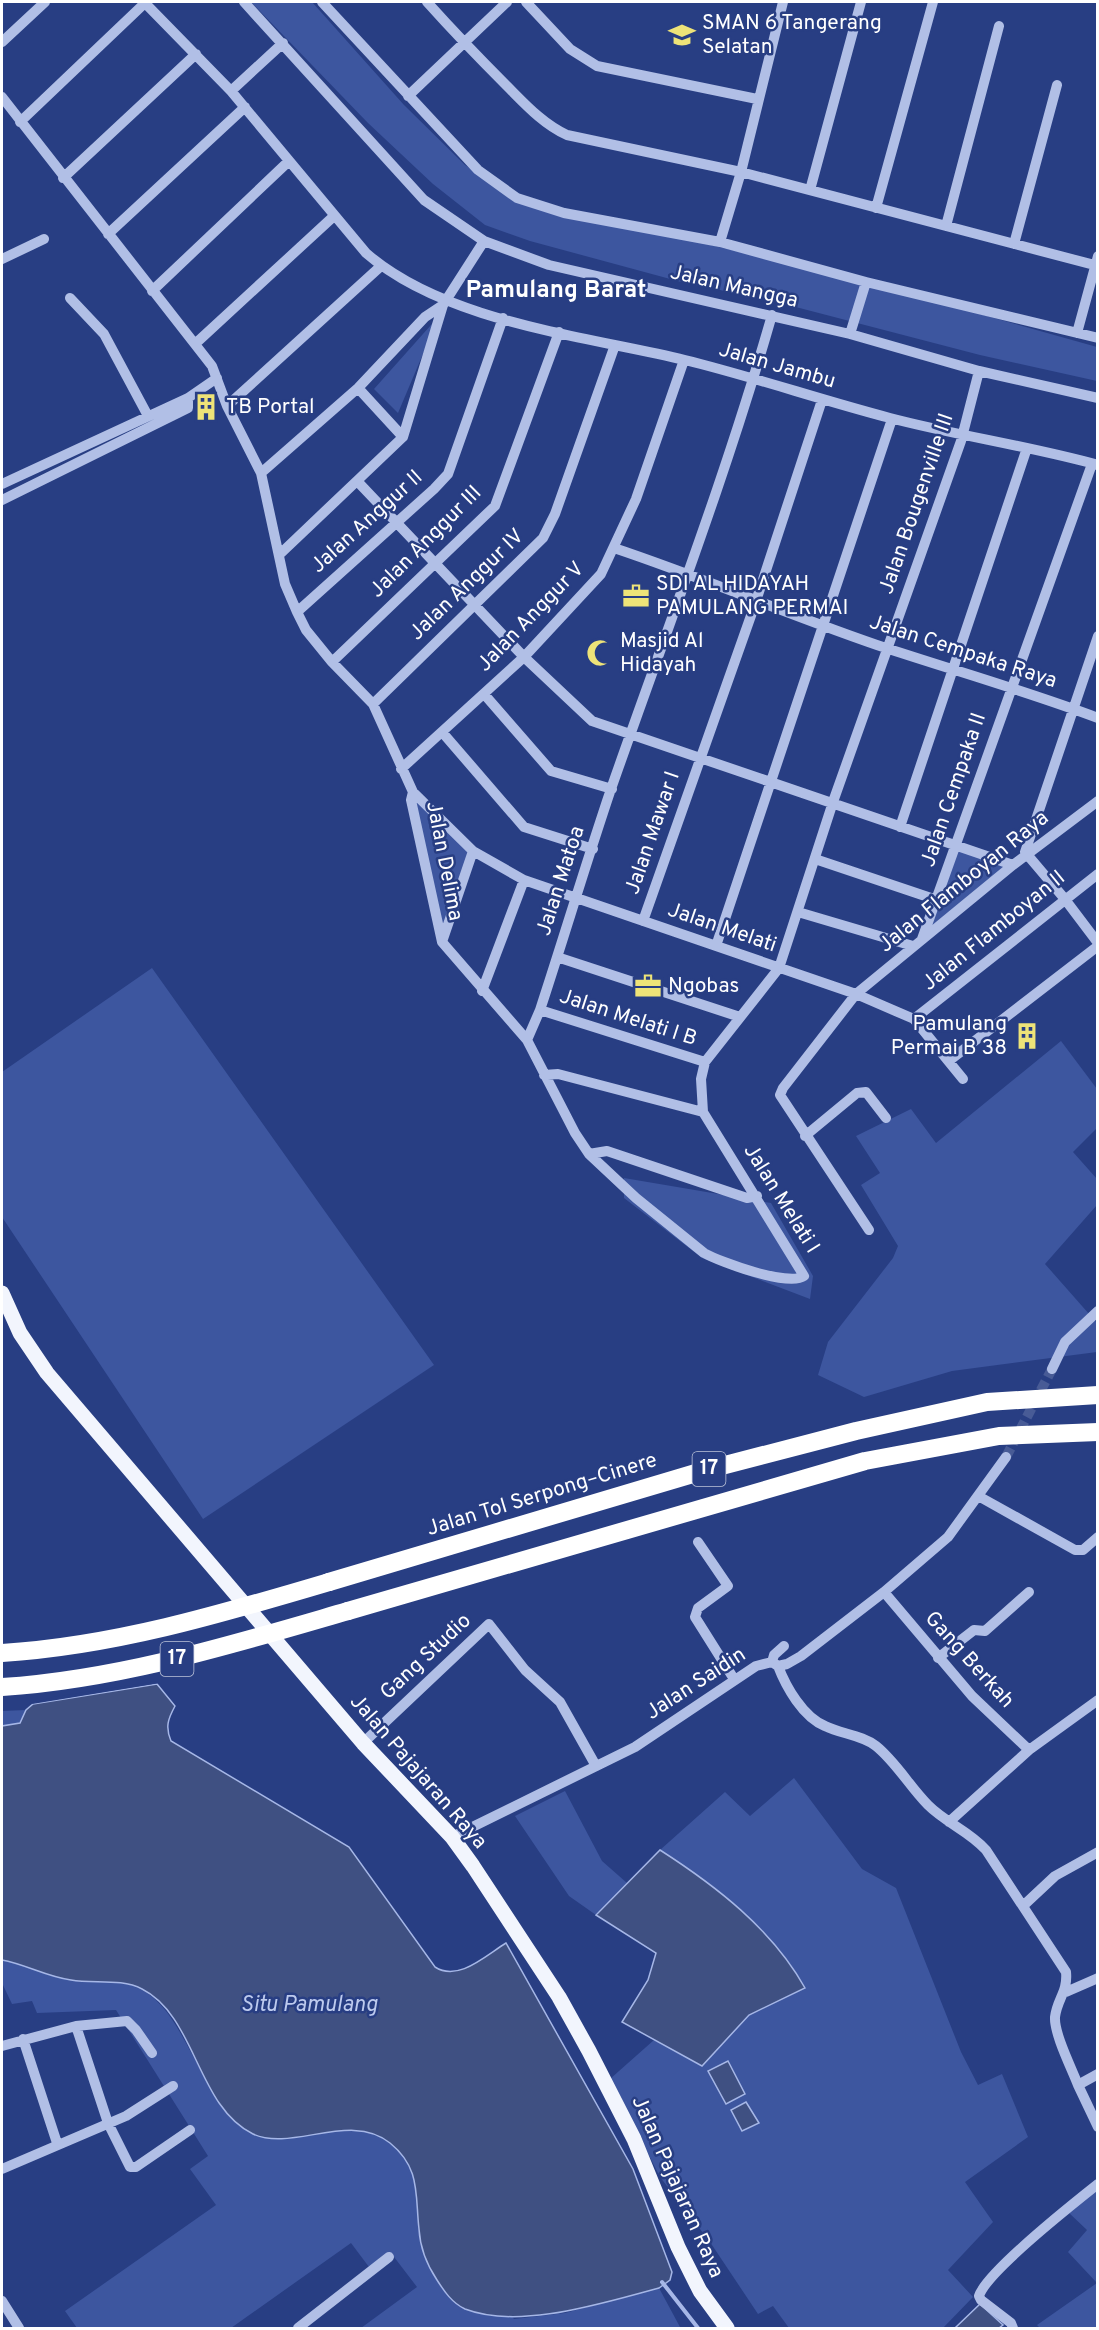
<svg xmlns="http://www.w3.org/2000/svg" width="1099" height="2330" font-family="Overpass,sans-serif">
  <style>
    .green { fill: #3d569f }
    .water { fill: #3f5082; stroke: #a6b7e7; stroke-width: 1.5 }
    .pier { fill: #283e83 }
    .lines { fill: none; stroke-linecap: round; stroke-linejoin: round }
    .stream { stroke: #a6b7e7; stroke-width: 4 }
    .minor-tunnel { stroke: #485b96; stroke-width: 10; stroke-dasharray: 10 5; stroke-linecap: butt }
    .minor { stroke: #b1bfe6; stroke-width: 10 }
    .major { stroke: #f2f5fd; stroke-width: 15 }
    .highway { stroke: #fff; stroke-width: 18 }
    .highway-bridge { stroke: #fff; stroke-width: 18 }
    .labels { text-anchor: middle; dominant-baseline: central; stroke-width: 5; stroke-linejoin: round; paint-order: stroke }
    .shield { fill: #283e83; stroke: #bec5da; stroke-width: 1.5 }
    .shield-label { font-size: 20px; font-weight: bold; fill: #fff }
    .poi-label { font-size: 21px; fill: #fff; stroke: #283e83; text-anchor: start }
    .street-label { font-size: 21px; fill: #fff; stroke: #283e83 }
    .water-label { font-size: 22px; font-style: italic; fill: #bdcaee; stroke: #283e83 }
    .quarter-label { font-size: 24px; font-weight: bold; fill: #fff; stroke: #283e83 }
  </style>
  <rect width="100%" height="100%" fill="#283e83"/>
  <path class="green" d="M 251,2 L 312,2 L 404,105 L 465,165 L 514,198 L 870,283 L 1097,347 L 1097,381 L 980,355 L 765,299 L 685,283 L 530,241 L 485,225 L 433,184 L 368,123 Z
    M 439,316 L 398,413 L 374,389 Z
    M 413,792 L 473,851 L 439,937 Z
    M 958,848 L 1010,864 L 930,927 Z
    M 152,968 L 434,1365 L 203,1519 L 2,1217 L 2,1072 Z
    M 1061,1041 L 1097,1089 L 1097,1128 L 1073,1152 L 1097,1179 L 1097,1205 L 1045,1264 L 1097,1323 L 1097,1352 L 952,1371 L 864,1397 L 818,1375 L 828,1342 L 893,1258 L 898,1246 L 861,1185 L 880,1173 L 856,1136 L 911,1109 L 936,1143 Z
    M 624,1178 L 771,1203 L 813,1276 L 810,1299 L 702,1258 L 624,1198 Z
    M 26,1710 L 20,1723 L 2,1726 L 2,1711 Z
    M 794,1778 L 862,1869 L 896,1888 L 961,2052 L 978,2085 L 1002,2074 L 1028,2137 L 965,2182 L 993,2222 L 948,2270 L 973,2297 L 943,2328 L 789,2328 L 773,2306 L 758,2314 L 710,2242 L 660,2177 L 610,2079 L 654,2040 L 702,2066 L 749,2015 L 805,1988 C 773,1928 715,1886 660,1850 L 725,1792 L 750,1816 Z
    M 565,1791 L 602,1861 L 627,1883 L 596,1915 L 569,1896 L 515,1816 Z
    M 2,1960 C 26,1964 47,1977 71,1980 C 88,1983 105,1981 121,1983 C 159,1989 175,2023 192,2054 C 206,2079 219,2111 243,2128 C 283,2155 354,2106 396,2148 C 415,2167 418,2189 417,2215 L 514,2319 L 565,2313 L 659,2288 L 680,2327 L 361,2328 L 417,2287 L 391,2253 L 369,2267 L 351,2243 L 231,2328 L 77,2328 L 65,2311 L 216,2205 L 190,2169 L 208,2156 L 116,2010 L 37,2013 L 32,2001 L 12,2004 L 2,1983 Z
    M 1097,2185 L 1097,2328 L 1040,2328 L 1037,2325 L 1097,2283 L 1068,2252 L 1087,2230 L 1068,2212 Z"/>
  <path class="water" d="M 157,1684 L 175,1706 C 168,1719 165,1727 171,1741 L 349,1847 L 435,1967 C 458,1982 485,1956 506,1943 L 633,2169 L 672,2272 L 670,2280 L 659,2288 C 602,2303 520,2330 465,2309 C 452,2303 444,2291 437,2280 C 427,2265 420,2247 419,2229 C 415,2195 421,2168 390,2143 C 351,2111 292,2152 253,2134 C 197,2107 196,2016 142,1989 C 121,1978 94,1984 71,1980 C 47,1977 25,1964 2,1960 L 2,1726 L 20,1723 L 26,1710 L 33,1704 Z
    M 660,1850 C 716,1886 772,1929 805,1988 L 749,2015 L 702,2066 L 622,2022 L 648,1980 L 656,1953 L 596,1915 Z
    M 728,2061 L 745,2094 L 726,2104 L 708,2071 Z
    M 746,2102 L 759,2123 L 742,2131 L 731,2110 Z
    M 980,2304 L 1003,2325 L 999,2328 L 955,2328 Z"/>
  <path class="pier" d="M 157,1681 L 160,1683 L 26,1705 L 53,1697 Z"/>
  <g class="lines">
    <path class="stream" d="M 662,2282 L 698,2328"/>
    <path class="minor-tunnel" d="M 1006,1457 L 1052,1369"/>
    <path class="minor" d="M 144,2 L 231,91 L 366,253 C 445,322 585,336 685,360 C 754,377 821,400 890,418 C 959,436 1029,446 1098,465
      M 244,2 L 424,200 L 484,241 L 549,265 L 850,334 L 979,371 L 1098,398
      M 322,2 L 478,170 L 517,198 L 564,213 L 720,242 L 866,282 L 1098,338
      M 427,2 C 453,31 479,58 507,86 C 525,104 543,124 567,135 L 741,172 L 1098,266
      M 526,2 L 570,49 L 597,66 L 757,99
      M 2,42 L 45,2
      M 231,91 L 283,43
      M 408,96 L 507,2
      M 2,97 L 212,366 L 227,406 L 261,473 L 285,584 L 297,612 L 306,630 L 332,662 L 373,704 L 413,792 L 411,800 L 442,942 L 527,1040 L 575,1133 L 589,1154 L 636,1198 L 704,1253 C 720,1262 789,1287 804,1276 L 703,1112 L 701,1079 L 705,1062 L 779,968 L 834,799 L 961,441 L 979,371
      M 20,122 L 145,3
      M 63,178 L 196,54
      M 810,190 L 861,2
      M 876,208 L 933,2
      M 946,226 L 999,26
      M 108,234 L 245,107
      M 720,242 L 741,172 L 783,2
      M 1014,244 L 1057,85
      M 2,259 L 44,239
      M 152,291 L 289,161
      M 70,298 L 104,334 L 148,416
      M 1077,333 L 1098,256
      M 850,334 L 866,282
      M 195,344 L 334,216
      M 358,388 L 403,437
      M 227,406 L 381,266
      M 261,473 L 358,388 L 425,317 L 443,305
      M 358,482 L 524,657 L 592,721 L 1013,865
      M 2,484 L 188,398 L 217,378
      M 2,500 L 188,408 L 188,398
      M 614,548 C 707,579 796,618 889,649 C 959,672 1029,692 1098,718
      M 279,555 L 403,437 L 443,305 L 484,241
      M 297,612 L 434,489 L 448,474 L 503,318
      M 1098,636 L 1025,852 L 1064,898 L 1098,943
      M 332,662 L 495,506 L 559,332
      M 484,694 L 551,771 L 612,789
      M 373,704 L 543,538 L 555,514 L 615,345
      M 442,732 L 524,827 L 593,849
      M 401,769 L 524,657 L 601,574 L 636,499 L 684,360
      M 413,792 L 473,851 L 524,880 L 856,994 L 914,1019 L 963,1079
      M 900,827 L 1027,448
      M 815,859 L 937,900
      M 798,912 L 913,946
      M 643,921 L 753,610 L 822,400
      M 922,939 L 1092,464
      M 442,942 L 473,851
      M 716,946 L 892,419
      M 557,957 L 740,1017
      M 482,991 L 524,880
      M 540,1010 L 705,1062
      M 914,1019 L 1098,874
      M 527,1040 L 540,1010 C 564,937 586,863 611,789 C 666,632 726,476 772,315
      M 950,1060 L 1098,946
      M 544,1075 L 558,1074 L 703,1112
      M 805,1136 L 857,1093 L 866,1092 L 886,1118
      M 589,1154 L 607,1151 L 747,1198 L 757,1196
      M 869,1230 L 780,1095 L 783,1088 L 856,994 L 1013,865 L 1098,801
      M 1052,1369 L 1065,1342 L 1098,1311
      M 980,1497 L 1075,1550 L 1083,1550 L 1098,1537
      M 698,1542 L 728,1586 L 698,1608 L 695,1617 L 734,1679
      M 884,1592 L 972,1696 L 1029,1750
      M 938,1658 L 974,1630 L 985,1631 L 1029,1592
      M 772,1662 L 774,1655 L 784,1646
      M 778,1666 C 786,1687 803,1717 825,1726 C 841,1734 862,1735 876,1746 C 896,1762 910,1787 928,1805 C 946,1823 969,1831 986,1850 L 1066,1972 C 1068,1992 1057,1999 1055,2017 C 1054,2034 1072,2069 1078,2085 L 1098,2074
      M 363,1743 L 489,1624 L 525,1670 L 560,1702 L 596,1766
      M 949,1822 L 1029,1750 L 1098,1700
      M 452,1837 L 635,1747 L 756,1666 L 772,1662 L 778,1666 L 787,1664 L 801,1656 L 884,1592 L 948,1537 L 1006,1457
      M 1024,1905 L 1055,1876 L 1098,1852
      M 1066,1992 L 1098,1978
      M 76,2026 L 108,2123 L 130,2167 L 136,2167 L 190,2130
      M 23,2039 L 57,2143
      M 2,2046 L 76,2026 L 127,2021 L 136,2030 L 152,2053
      M 1078,2085 L 1098,2127
      M 2,2169 L 126,2116 L 173,2086
      M 2,2301 L 19,2328
      M 298,2328 L 389,2257
      M 1013,2328 L 1011,2323 L 981,2300 L 979,2296 C 986,2273 1074,2203 1098,2184"/>
    <path class="major" d="M 2,1293 L 20,1333 L 47,1373 L 363,1743 L 452,1837 L 473,1866 L 559,1997 L 589,2051 L 634,2139 L 678,2247 L 700,2291 L 727,2328"/>
    <path class="highway" d="M 329,1582 L 706,1470 L 856,1431 L 987,1402 L 1098,1395
      M 348,1611 L 865,1461 L 999,1436 L 1098,1432"/>
    <path class="highway-bridge" d="M 2,1653 C 114,1646 221,1614 329,1582
      M 2,1687 C 121,1679 234,1644 348,1611"/>
  </g>
  <defs>
    <symbol id="school-bare" viewBox="-9 -9 18 18"><path d="M0-5L7-2L0 1L-7-2ZM-4 1L0 2.5L4 1V4Q0 6-4 4Z" fill="#eee378" stroke="#283e83" stroke-width="2.5" paint-order="stroke"/></symbol>
    <symbol id="building-bare" viewBox="-9 -9 18 18"><path d="M-4-6H4V6H1V3H-1V6H-4ZM-2.5-4.3h1.7v1.8h-1.7ZM.8-4.3h1.7v1.8H.8ZM-2.5-1h1.7V.8h-1.7ZM.8-1h1.7V.8H.8Z" fill="#eee378" stroke="#283e83" stroke-width="2.5" paint-order="stroke"/></symbol>
    <symbol id="office-bare" viewBox="-9 -9 18 18"><path d="M-6-3h4V-5.5h4V-3h4V5H-6ZM-1-4.5V-3h2v-1.5ZM-6 0V1H6V0Z" fill="#eee378" stroke="#283e83" stroke-width="2.5" paint-order="stroke"/></symbol>
    <symbol id="mosque-bare" viewBox="-9 -9 18 18"><path d="M3.5-4.9A6 6 0 1 0 3.5 4.9A5 5 0 1 1 3.5-4.9Z" fill="#eee378" stroke="#283e83" stroke-width="2.5" paint-order="stroke"/></symbol>
  </defs>
  <g fill-rule="evenodd">
    <use href="#school-bare" x="663" y="16" width="38" height="38"/>
    <use href="#building-bare" x="187" y="388" width="38" height="38"/>
    <use href="#office-bare" x="617" y="577" width="38" height="38"/>
    <use href="#mosque-bare" x="581" y="634" width="38" height="38"/>
    <use href="#office-bare" x="629" y="967" width="38" height="38"/>
    <use href="#building-bare" x="1008" y="1017" width="38" height="38"/>
  </g>
  <g class="labels">
    <g class="shield">
      <rect x="692.5" y="1452" width="33" height="34" rx="4.5"/>
      <rect x="160.5" y="1642" width="33" height="34" rx="4.5"/>
    </g>
    <g class="shield-label">
      <text x="709" y="1469">17</text>
      <text x="177" y="1659">17</text>
    </g>
    <g class="poi-label">
      <text x="702" y="23">SMAN 6 Tangerang<tspan x="702" dy="24">Selatan</tspan></text>
      <text x="226" y="407">TB Portal</text>
      <text x="656" y="584">SDI AL HIDAYAH<tspan x="656" dy="24">PAMULANG PERMAI</tspan></text>
      <text x="620" y="641">Masjid Al<tspan x="620" dy="24">Hidayah</tspan></text>
      <text x="668" y="986">Ngobas</text>
      <text x="1007" y="1024" text-anchor="end">Pamulang<tspan x="1007" dy="24">Permai B 38</tspan></text>
    </g>
    <g class="street-label">
      <text transform="translate(734 287) rotate(13)">Jalan Mangga</text>
      <text transform="translate(777 366) rotate(16)">Jalan Jambu</text>
      <text transform="translate(917 504) rotate(-71)">Jalan Bougenville III</text>
      <text transform="translate(367 522) rotate(-42)">Jalan Anggur II</text>
      <text transform="translate(426 542) rotate(-45)">Jalan Anggur III</text>
      <text transform="translate(467 585) rotate(-44)">Jalan Anggur IV</text>
      <text transform="translate(531 617) rotate(-46)">Jalan Anggur V</text>
      <text transform="translate(963 652) rotate(18)">Jalan Cempaka Raya</text>
      <text transform="translate(954 790) rotate(-71)">Jalan Cempaka II</text>
      <text transform="translate(653 833) rotate(-71)">Jalan Mawar I</text>
      <text transform="translate(444 861) rotate(79)">Jalan Delima</text>
      <text transform="translate(561 881) rotate(-72)">Jalan Matoa</text>
      <text transform="translate(964 882) rotate(-39)">Jalan Flamboyan Raya</text>
      <text transform="translate(722 928) rotate(19)">Jalan Melati</text>
      <text transform="translate(994 931) rotate(-39)">Jalan Flamboyan II</text>
      <text transform="translate(628 1018) rotate(18)">Jalan Melati I B</text>
      <text transform="translate(781 1199) rotate(58)">Jalan Melati I</text>
      <text transform="translate(542 1495) rotate(-17)">Jalan Tol Serpong–Cinere</text>
      <text transform="translate(426 1657) rotate(-43)">Gang Studio</text>
      <text transform="translate(969 1660) rotate(48)">Gang Berkah</text>
      <text transform="translate(696 1684) rotate(-33)">Jalan Saidin</text>
      <text transform="translate(418 1772) rotate(49)">Jalan Pajajaran Raya</text>
      <text transform="translate(677 2187) rotate(66)">Jalan Pajajaran Raya</text>
    </g>
    <g class="water-label">
      <text x="309" y="2005">Situ Pamulang</text>
    </g>
    <g class="quarter-label">
      <text x="556" y="291">Pamulang Barat</text>
    </g>
  </g>
  <rect width="1099" height="2330" fill="none" stroke="#ffffff" stroke-width="6"/>
</svg>
